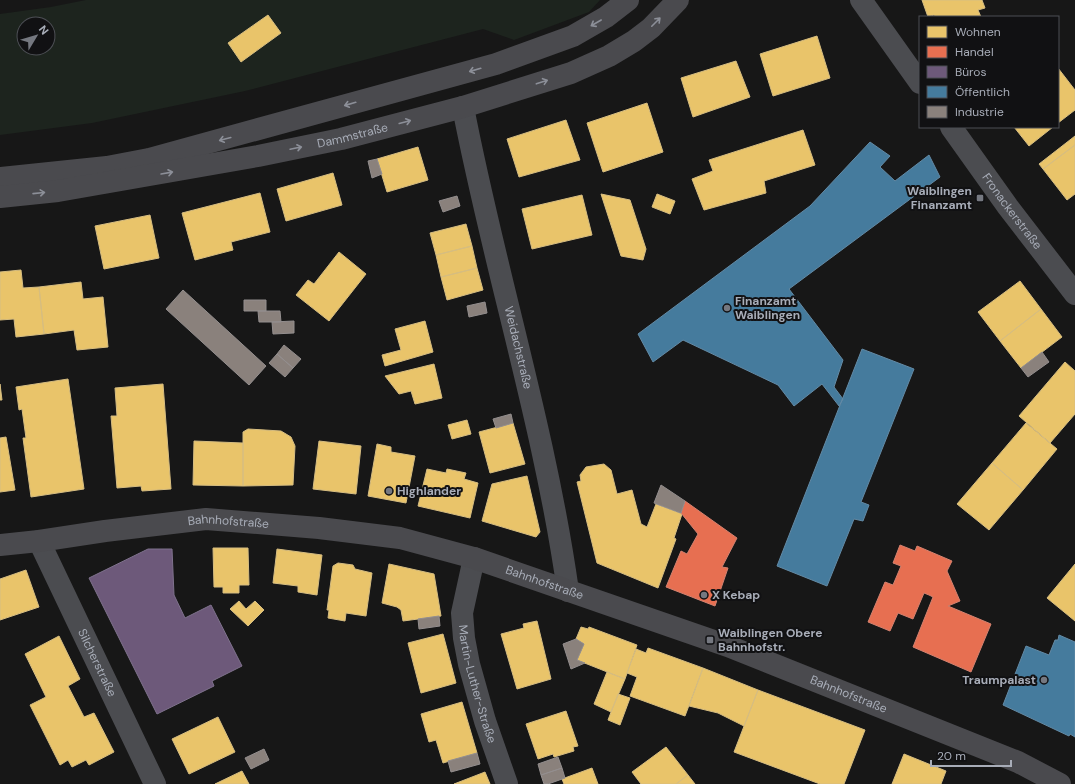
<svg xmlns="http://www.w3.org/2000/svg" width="1075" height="784" font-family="'DM Sans',sans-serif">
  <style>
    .green { fill: #1d241e; fill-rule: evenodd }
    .homes { fill: #e9c46a; stroke: #d6bd81 }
    .shops { fill: #e76f51; stroke: #d48270 }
    .offices { fill: #6d597a; stroke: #7f728d }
    .public { fill: #457b9d; stroke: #638aa5 }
    .industry { fill: #8a817c; stroke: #938e8e }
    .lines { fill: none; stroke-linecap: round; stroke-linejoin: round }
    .street { stroke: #4b4c50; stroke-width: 22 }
    .secondary { stroke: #4a4a4e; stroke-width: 22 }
    .oneway { stroke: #8c8f98 }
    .poi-dot { fill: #757880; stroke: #111113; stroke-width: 1.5 }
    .labels { text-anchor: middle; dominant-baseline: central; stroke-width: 4; stroke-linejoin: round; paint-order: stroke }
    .street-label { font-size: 12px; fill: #a8adb8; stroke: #111113 }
    .poi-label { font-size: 12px; font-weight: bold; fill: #a8adb8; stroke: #111113; text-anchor: start }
  </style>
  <rect width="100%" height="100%" fill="#171717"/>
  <path class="green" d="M 86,0 L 600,0 L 589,12 L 514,40 L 483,29 L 245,91 L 92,123 L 0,135 L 0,14 L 51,7 ZM 24,24 L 48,24 L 48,48 L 24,48 Z"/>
  <path class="homes" d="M 922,0 L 982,0 L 985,8 L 978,10 L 981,17 L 935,17 L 934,15 L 928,17 Z
    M 268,15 L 281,33 L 241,62 L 228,43 Z
    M 817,36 L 830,78 L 773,96 L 760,54 Z
    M 736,61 L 750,97 L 693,117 L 681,78 Z
    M 1058,68 L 1075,90 L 1075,110 L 1058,123 Z
    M 647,103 L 663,152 L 603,172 L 587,123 Z
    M 566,120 L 580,160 L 519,177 L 507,139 Z
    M 1014,127 L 1053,127 L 1029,146 Z
    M 803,130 L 815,165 L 764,181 L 766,193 L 704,210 L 692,179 L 713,171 L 709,160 Z
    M 1075,136 L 1075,145 L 1043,169 L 1039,164 Z
    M 1075,145 L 1075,194 L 1067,200 L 1043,169 Z
    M 418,147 L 428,180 L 387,192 L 377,159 Z
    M 333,173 L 342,205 L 286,221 L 277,189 Z
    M 260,193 L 270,232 L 231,242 L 233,250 L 195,260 L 182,213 Z
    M 601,194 L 630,200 L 646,249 L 643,260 L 621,256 Z
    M 657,194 L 675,201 L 670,214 L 652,207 Z
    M 582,195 L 592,235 L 532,249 L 522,209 Z
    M 150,215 L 159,258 L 104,269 L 95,226 Z
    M 466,224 L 472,246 L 436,255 L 430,233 Z
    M 472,246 L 477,268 L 441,277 L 436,255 Z
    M 339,252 L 366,274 L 329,321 L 296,295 L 308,280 L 314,284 Z
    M 477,268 L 483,290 L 447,300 L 441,277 Z
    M 21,270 L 23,288 L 39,287 L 44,334 L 16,337 L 14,319 L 0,320 L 0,272 Z
    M 1020,281 L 1041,309 L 1000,341 L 978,312 Z
    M 81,282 L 83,299 L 103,297 L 108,347 L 77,350 L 74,330 L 44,334 L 39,287 Z
    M 1041,309 L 1062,337 L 1021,368 L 1000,341 Z
    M 425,321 L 433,352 L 385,366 L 382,355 L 401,350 L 395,329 Z
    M 1065,362 L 1075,371 L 1075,414 L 1050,443 L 1019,416 Z
    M 434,364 L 442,398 L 415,404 L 411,391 L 399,394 L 385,376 Z
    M 68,379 L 84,489 L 31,497 L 23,438 L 26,438 L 22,409 L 19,410 L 16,387 Z
    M 0,384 L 2,400 L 0,400 Z
    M 163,384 L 171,489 L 142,491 L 141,486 L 117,488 L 111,416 L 117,416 L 115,388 Z
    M 467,420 L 471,434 L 452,439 L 448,425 Z
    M 513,423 L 525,464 L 490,473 L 479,432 Z
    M 1026,423 L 1057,449 L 1023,490 L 992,463 Z
    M 248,429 L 281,431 L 291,437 L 295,446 L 293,485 L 243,486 L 243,432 Z
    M 6,437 L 15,490 L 0,492 L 0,438 Z
    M 194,441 L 243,443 L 243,486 L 193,485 Z
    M 319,441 L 361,446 L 356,494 L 313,489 Z
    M 377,444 L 391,447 L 391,452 L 415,456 L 406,503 L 368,496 Z
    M 992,463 L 1023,490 L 989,530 L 957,504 Z
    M 604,464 L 611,470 L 617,494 L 632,490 L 641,524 L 647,527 L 656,504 L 682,514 L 674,538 L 676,539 L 658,588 L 597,563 L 577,482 L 581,481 L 580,475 L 586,467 Z
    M 427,469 L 446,473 L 447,469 L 466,473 L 464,479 L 478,483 L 470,518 L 418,506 Z
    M 527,476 L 540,532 L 536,537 L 482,521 L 492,484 Z
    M 213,548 L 248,548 L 249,585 L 239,585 L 239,593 L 223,593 L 223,587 L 214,587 Z
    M 277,549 L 322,555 L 317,595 L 298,592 L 298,586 L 273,583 Z
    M 338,563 L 353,565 L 355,569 L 372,573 L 366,616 L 346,613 L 345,621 L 328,618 L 329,610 L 327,610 L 333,566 Z
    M 389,564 L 434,574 L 441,616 L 403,621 L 401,610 L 397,607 L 382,603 Z
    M 1075,564 L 1075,621 L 1047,598 Z
    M 26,570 L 39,607 L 0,620 L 0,579 Z
    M 239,601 L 246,609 L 255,601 L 264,610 L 248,626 L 230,609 Z
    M 537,621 L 551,679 L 517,689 L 501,634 L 524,628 L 523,624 Z
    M 581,627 L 588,629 L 589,627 L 637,645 L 625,679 L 577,660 L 584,644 L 576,639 Z
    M 443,634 L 456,683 L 421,693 L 408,643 Z
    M 59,636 L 80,679 L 68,686 L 84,717 L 94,713 L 114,752 L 89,765 L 86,760 L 72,767 L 68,760 L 60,765 L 30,705 L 46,697 L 25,654 Z
    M 648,648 L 703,668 L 685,716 L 630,696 L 637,677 L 627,673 L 636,649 L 646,653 Z
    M 703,668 L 758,690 L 744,726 L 718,713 L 689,706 Z
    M 607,672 L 625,679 L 611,712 L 594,704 Z
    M 758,690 L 865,730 L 844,784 L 820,784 L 734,752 Z
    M 618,694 L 630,698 L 620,725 L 608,720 Z
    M 462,702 L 477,753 L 443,763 L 436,740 L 429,742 L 421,714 Z
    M 566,711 L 578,746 L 573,747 L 574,751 L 554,757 L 553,754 L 538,759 L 526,724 Z
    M 218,717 L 235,752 L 189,774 L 172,739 Z
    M 666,747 L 688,775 L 676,784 L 641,784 L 632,772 Z
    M 904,754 L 946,771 L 941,784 L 892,784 Z
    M 592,768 L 598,784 L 564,784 L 562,779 Z
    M 242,771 L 249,784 L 215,784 Z
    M 485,772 L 490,784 L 454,784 Z
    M 688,775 L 695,784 L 676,784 Z"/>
  <path class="shops" d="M 685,501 L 737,538 L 722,567 L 728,568 L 715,606 L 666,587 L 681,551 L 687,554 L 698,534 L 681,513 Z
    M 900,545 L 915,551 L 917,546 L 952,561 L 947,571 L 960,601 L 948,606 L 991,624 L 971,672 L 913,647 L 933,597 L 929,595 L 924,593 L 913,619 L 898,613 L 890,631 L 868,622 L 885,582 L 893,585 L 901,566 L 893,563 Z"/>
  <path class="offices" d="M 148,549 L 172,549 L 174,595 L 185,618 L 211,605 L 242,666 L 212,681 L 214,686 L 157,714 L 89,578 Z"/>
  <path class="public" d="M 870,142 L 890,156 L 880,167 L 895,181 L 929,155 L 940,177 L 789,289 L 843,360 L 834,387 L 843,399 L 839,406 L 822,384 L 794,406 L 778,385 L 683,340 L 653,362 L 638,334 L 810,206 Z
    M 862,349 L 914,369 L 861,502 L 869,505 L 863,521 L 854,519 L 827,586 L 777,566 Z
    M 1059,635 L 1075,642 L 1075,737 L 1070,734 L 1069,736 L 1003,705 L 1026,646 L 1049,655 L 1055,640 L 1058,640 Z"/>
  <path class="industry" d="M 377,159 L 382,174 L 372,178 L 368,161 Z
    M 457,196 L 460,206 L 443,212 L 439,201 Z
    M 183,290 L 266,366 L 249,385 L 166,309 Z
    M 244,300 L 266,300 L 266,311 L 244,311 Z
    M 485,302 L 487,313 L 469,317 L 467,306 Z
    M 258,311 L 280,311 L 281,322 L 259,322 Z
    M 294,321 L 294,333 L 273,334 L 272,322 Z
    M 284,345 L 301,359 L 293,368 L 277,354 Z
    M 1042,352 L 1049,362 L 1028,377 L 1021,368 Z
    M 277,354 L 293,368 L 285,377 L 269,363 Z
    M 511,414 L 513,423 L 496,428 L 493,419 Z
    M 661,485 L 685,501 L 681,513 L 654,503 Z
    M 439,616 L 440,626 L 419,629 L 418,619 Z
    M 576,639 L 584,644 L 577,660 L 585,663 L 571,669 L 563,644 Z
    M 264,749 L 269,760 L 251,769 L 245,758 Z
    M 477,753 L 480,764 L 451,772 L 448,761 Z
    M 558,757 L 562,768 L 541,775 L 538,764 Z
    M 562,768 L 565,778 L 548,784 L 544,784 L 541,775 Z"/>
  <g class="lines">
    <g class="street">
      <path d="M 861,0 L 920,83"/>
      <path id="s1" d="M 463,107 C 494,269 545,427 568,591"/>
      <path id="s2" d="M 951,127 L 1008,207 L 1075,294"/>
      <path id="s3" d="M 39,541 L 155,784"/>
      <path id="s4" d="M 474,558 L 462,613 L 464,638 L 469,664 L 485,721 L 507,784"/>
    </g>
    <g class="secondary">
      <path d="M 0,178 L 107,167 L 149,159 L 496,64 L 573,36 L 606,17 L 628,0"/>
      <path id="s5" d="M 0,197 L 58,191 L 258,156 L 341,139 L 463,107 L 571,73 L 609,56 L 634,41 L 651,28 L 678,0"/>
      <path id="s6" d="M 0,545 L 39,541 L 105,531 L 206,519 L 319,528 L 400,538 L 474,558 L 728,646 L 1018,762 L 1060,784"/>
    </g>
  </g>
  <defs><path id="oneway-shaft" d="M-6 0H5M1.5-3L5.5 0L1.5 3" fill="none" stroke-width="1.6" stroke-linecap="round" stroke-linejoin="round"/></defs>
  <g class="oneway">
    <use href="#oneway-shaft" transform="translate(656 22) rotate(-45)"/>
    <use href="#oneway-shaft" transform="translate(596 23) rotate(150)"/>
    <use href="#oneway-shaft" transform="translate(475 70) rotate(164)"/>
    <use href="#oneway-shaft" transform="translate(542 82) rotate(-18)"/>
    <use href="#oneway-shaft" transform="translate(350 104) rotate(164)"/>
    <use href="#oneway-shaft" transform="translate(405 122) rotate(-15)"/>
    <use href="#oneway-shaft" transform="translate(225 139) rotate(165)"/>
    <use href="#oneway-shaft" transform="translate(296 148) rotate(-12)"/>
    <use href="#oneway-shaft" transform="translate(167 173) rotate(-10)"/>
    <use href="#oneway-shaft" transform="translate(39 193) rotate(-6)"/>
  </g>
  <g class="poi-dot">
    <rect x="976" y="194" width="8" height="8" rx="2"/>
    <circle cx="727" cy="308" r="4"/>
    <circle cx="389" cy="491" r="4"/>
    <circle cx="704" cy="595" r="4"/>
    <rect x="706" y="636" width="8" height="8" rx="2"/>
    <circle cx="1044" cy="680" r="4"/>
  </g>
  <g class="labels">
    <g class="street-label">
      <text stroke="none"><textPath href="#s5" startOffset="358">Dammstraße</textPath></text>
      <text stroke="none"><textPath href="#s2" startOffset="104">Fronackerstraße</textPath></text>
      <text stroke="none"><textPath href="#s1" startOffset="247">Weidachstraße</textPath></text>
      <text stroke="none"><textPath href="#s6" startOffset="230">Bahnhofstraße</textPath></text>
      <text stroke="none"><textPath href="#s6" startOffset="554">Bahnhofstraße</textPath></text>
      <text stroke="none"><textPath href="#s3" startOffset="135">Silcherstraße</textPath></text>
      <text stroke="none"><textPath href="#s4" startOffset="129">Martin-Luther-Straße</textPath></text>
      <text stroke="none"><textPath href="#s6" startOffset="878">Bahnhofstraße</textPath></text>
    </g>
    <g class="poi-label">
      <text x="972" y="191" text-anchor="end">Waiblingen<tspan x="972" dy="14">Finanzamt</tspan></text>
      <text x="735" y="301">Finanzamt<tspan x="735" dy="14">Waiblingen</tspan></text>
      <text x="397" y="491">Highlander</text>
      <text x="712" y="595">X Kebap</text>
      <text x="718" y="633">Waiblingen Obere<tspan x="718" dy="14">Bahnhofstr.</tspan></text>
      <text x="1036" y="680" text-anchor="end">Traumpalast</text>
    </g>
  </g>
  <rect x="919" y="16" width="140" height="112" fill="#111113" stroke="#4d4f55"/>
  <rect x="927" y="26" width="20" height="12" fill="#e9c46a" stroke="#4d4f55"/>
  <text x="955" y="36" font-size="12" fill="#a8adb8">Wohnen</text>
  <rect x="927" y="46" width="20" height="12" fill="#e76f51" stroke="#4d4f55"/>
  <text x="955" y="56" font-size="12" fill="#a8adb8">Handel</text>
  <rect x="927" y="66" width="20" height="12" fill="#6d597a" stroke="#4d4f55"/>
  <text x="955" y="76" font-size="12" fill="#a8adb8">Büros</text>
  <rect x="927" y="86" width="20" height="12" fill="#457b9d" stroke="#4d4f55"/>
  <text x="955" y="96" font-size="12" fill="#a8adb8">Öffentlich</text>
  <rect x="927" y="106" width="20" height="12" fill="#8a817c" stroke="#4d4f55"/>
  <text x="955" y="116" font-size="12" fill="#a8adb8">Industrie</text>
  <g transform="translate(36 36) rotate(52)"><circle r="19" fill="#111113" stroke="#4d4f55"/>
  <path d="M0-3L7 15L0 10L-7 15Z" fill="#757880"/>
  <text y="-6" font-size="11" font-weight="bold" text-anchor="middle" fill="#a8adb8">N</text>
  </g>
  <path d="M931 760v6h80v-6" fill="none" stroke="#a8adb8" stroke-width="2"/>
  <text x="937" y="760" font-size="12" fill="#a8adb8" stroke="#111113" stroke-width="3" paint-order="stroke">20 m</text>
</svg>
